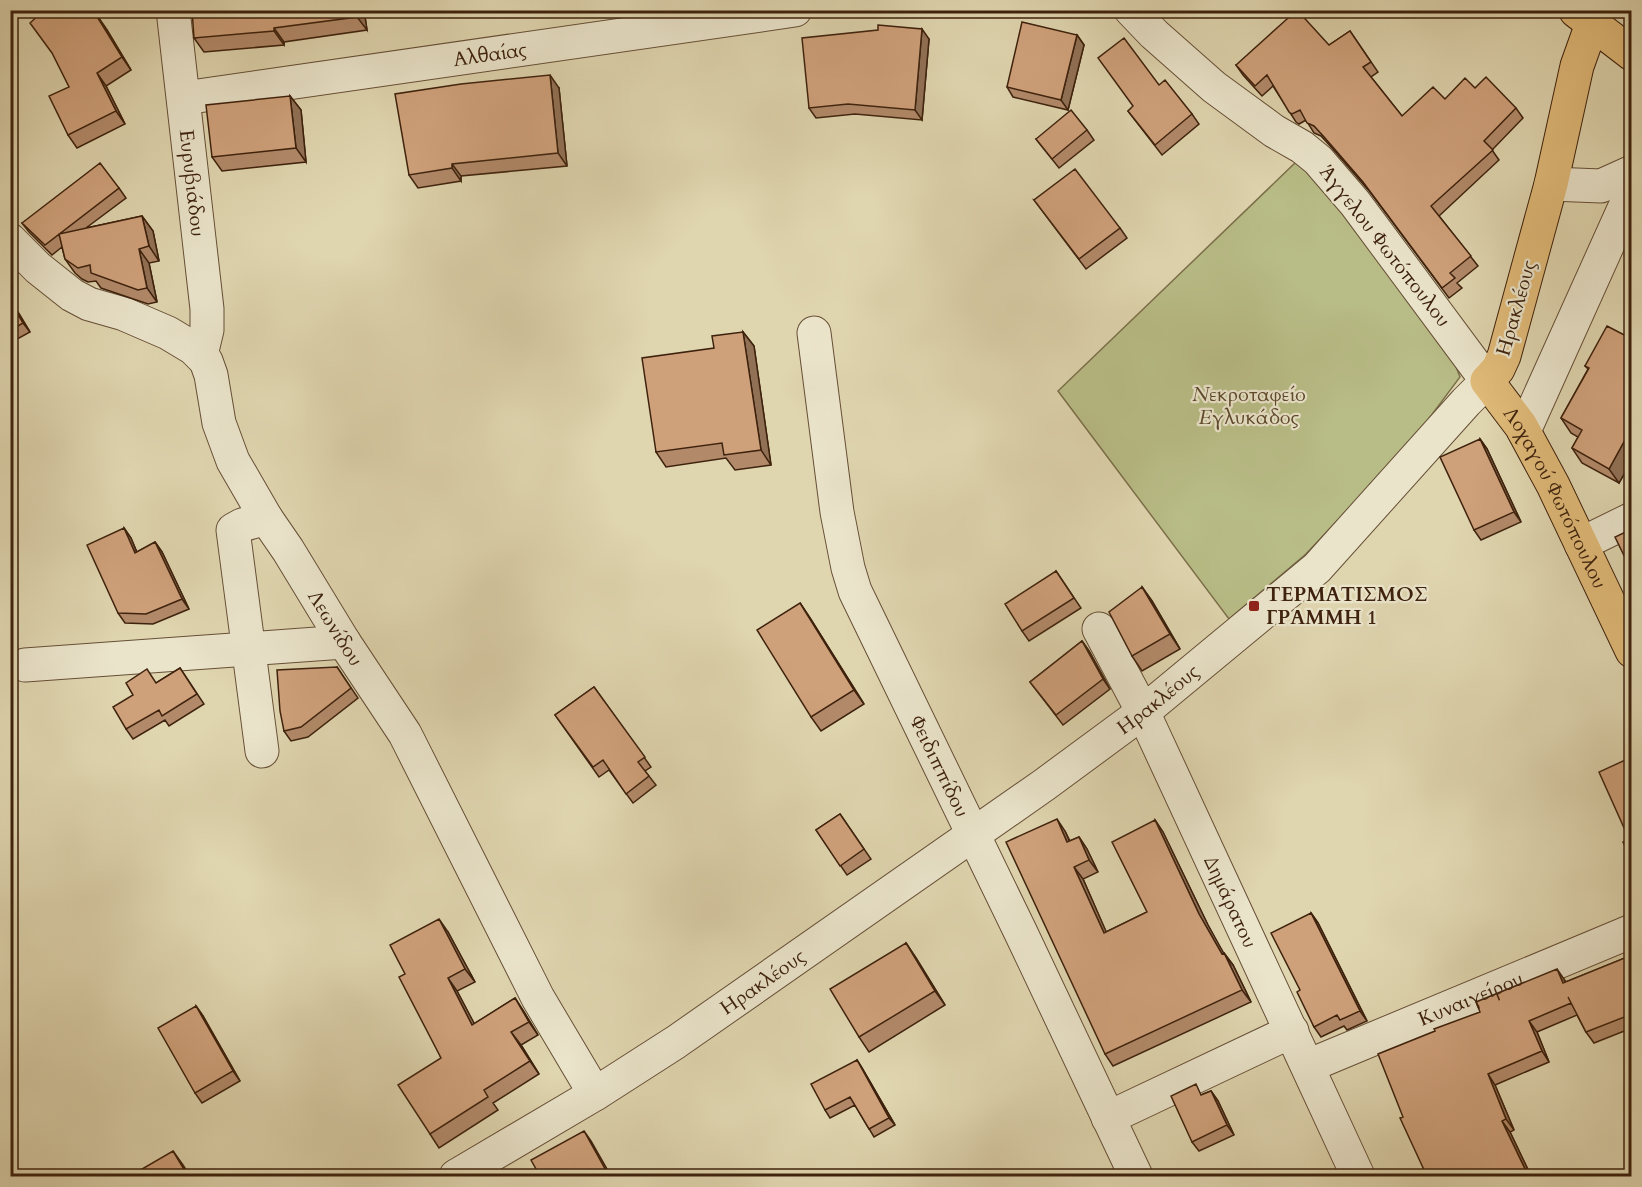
<svg xmlns="http://www.w3.org/2000/svg" width="1642" height="1187" font-family="Cardo,serif">
  <style>
    .green { fill: #b8bc86; stroke: #7b6f4a; stroke-width: 1.5 }
    .lines { fill: none; stroke-linecap: round; stroke-linejoin: round }
    .minor-casing { stroke: #664f36; stroke-width: 35 }
    .major-casing { stroke: #3e220d; stroke-width: 35 }
    .minor { stroke: #eae4cb; stroke-width: 33 }
    .major { stroke: #e0ba78; stroke-width: 33 }
    .wall { fill: #b28a6a; stroke: #3e220d; stroke-width: 1.5 }
    .shaded-wall { fill: #917156; stroke: #3e220d; stroke-width: 1.5 }
    .building { fill: #cfa17b; stroke: #3e220d; stroke-width: 1.5 }
    .poi-dot { fill: #8f2418; stroke: #eae4cb; stroke-width: 2 }
    .labels { text-anchor: middle; dominant-baseline: central; stroke-width: 4.5; stroke-linejoin: round; paint-order: stroke }
    .street-label { font-size: 20px; fill: #3e220d; stroke: #eae4cb }
    .park-label { font-size: 20px; font-style: italic; fill: #5c482b; stroke: #eae4cb }
    .poi-label { font-size: 20px; font-weight: bold; fill: #3e220d; stroke: #eae4cb; text-anchor: start }
  </style>
  <rect width="100%" height="100%" fill="#dfd5af"/>
  <filter id="stains"><feTurbulence type="fractalNoise" baseFrequency=".00333" numOctaves="4"/><feColorMatrix values="0 0 0 0 .2 0 0 0 0 .09 0 0 0 0 .02 0 0 0 .5 -.17"/></filter>
  <radialGradient id="worn" r=".72"><stop offset=".6" stop-color="#630" stop-opacity="0"/><stop offset="1" stop-color="#630" stop-opacity=".3"/></radialGradient>
  <path class="green" d="M 1296,162 L 1330,190 L 1452,356 L 1460,377 L 1413,440 L 1306,554 L 1229,619 L 1058,391 Z"/>
  <g class="lines">
    <defs>
      <g id="minor">
        <path id="s1" d="M 173,10 L 207,309 L 207,330 L 201,355"/>
        <path id="s2" d="M 184,98 L 795,10"/>
        <path d="M 1551,184 L 1601,186 L 1632,172"/>
        <path id="s3" d="M 10,240 L 38,268 L 72,295 L 89,304 L 124,314 L 168,333 L 193,348 L 206,361 L 211,375 L 219,423 L 233,461 L 266,518 L 288,550 L 344,642 L 405,734 L 538,998 L 595,1094"/>
        <path id="s4" d="M 814,333 L 837,512 L 848,568 L 855,591 L 1021,933 L 1136,1176"/>
        <path d="M 1524,431 L 1632,191"/>
        <path d="M 1581,544 L 1632,519"/>
        <path id="s5" d="M 1099,629 L 1143,712 L 1358,1176"/>
        <path d="M 25,665 L 344,642"/>
        <path d="M 262,751 L 233,530 L 242,525 L 266,518"/>
        <path id="s6" d="M 1308,1066 L 1632,931"/>
        <path d="M 1108,1118 L 1292,1031"/>
        <path id="s7" d="M 456,1176 L 595,1094 L 676,1042 L 1044,785 L 1143,712 L 1317,568 L 1466,402 L 1487,381 L 1355,203 L 1318,160 L 1302,147 L 1274,131 L 1214,87 L 1154,34 L 1131,10"/>
      </g>
      <g id="major">
        <path d="M 1576,11 L 1632,54"/>
        <path id="s8" d="M 1592,24 L 1577,66 L 1551,184 L 1504,356 L 1498,369 L 1487,381 L 1521,426 L 1553,485 L 1632,651"/>
      </g>
    </defs>
    <use href="#minor" class="minor-casing"/>
    <use href="#major" class="major-casing"/>
    <use href="#minor" class="minor"/>
    <use href="#major" class="major"/>
  </g>
  <path class="wall" d="M 364,10 L 367,30 L 284,42 L 284,45 L 204,52 L 194,38 Z
    M 1390,10 L 1401,10 L 1395,16 Z
    M 98,17 L 107,30 L 131,70 L 106,86 L 125,124 L 77,148 L 68,135 L 69,87 Z
    M 878,30 L 929,39 L 922,120 L 855,114 L 816,118 L 809,108 Z
    M 1350,31 L 1378,72 L 1371,77 L 1402,116 L 1475,88 L 1516,108 L 1523,118 L 1492,150 L 1499,160 L 1439,216 L 1478,266 L 1457,283 L 1462,288 L 1449,298 L 1370,192 L 1332,148 L 1321,136 L 1314,133 L 1306,120 L 1299,124 L 1296,122 L 1273,86 L 1262,96 L 1243,75 L 1236,65 L 1329,45 Z
    M 1077,35 L 1084,45 L 1068,110 L 1013,97 L 1007,87 Z
    M 1159,85 L 1192,114 L 1199,124 L 1162,155 L 1128,111 Z
    M 559,88 L 567,166 L 461,176 L 461,181 L 418,188 L 409,175 Z
    M 290,96 L 301,110 L 306,162 L 222,171 L 212,157 Z
    M 1087,130 L 1094,140 L 1059,168 L 1036,139 Z
    M 119,188 L 126,198 L 86,228 L 142,216 L 153,231 L 159,261 L 149,263 L 157,302 L 148,304 L 101,288 L 96,281 L 88,282 L 82,279 L 75,273 L 65,259 L 62,247 L 52,255 L 29,232 L 22,223 Z
    M 1034,200 L 1120,228 L 1127,238 L 1086,269 Z
    M 10,299 L 30,332 L 10,343 Z
    M 743,332 L 754,346 L 771,465 L 735,470 L 726,458 L 666,467 L 656,452 L 714,348 Z
    M 1632,339 L 1632,460 L 1619,483 L 1582,463 L 1572,448 L 1578,437 L 1571,433 L 1561,418 L 1588,369 L 1585,366 Z
    M 1480,439 L 1487,449 L 1521,522 L 1481,540 L 1474,530 Z
    M 124,528 L 131,538 L 137,552 L 155,542 L 162,552 L 189,609 L 153,624 L 125,623 L 118,613 Z
    M 1056,571 L 1081,608 L 1029,641 L 1022,631 Z
    M 1142,587 L 1152,601 L 1180,649 L 1142,671 L 1132,656 Z
    M 800,603 L 810,618 L 864,704 L 821,731 L 811,717 Z
    M 1082,641 L 1089,651 L 1110,689 L 1063,725 L 1030,682 Z
    M 337,667 L 358,698 L 308,737 L 291,741 L 284,731 Z
    M 180,668 L 204,704 L 169,726 L 165,720 L 133,739 L 126,729 L 156,683 Z
    M 594,687 L 651,767 L 645,771 L 656,785 L 633,803 L 609,770 L 599,777 L 555,715 Z
    M 840,814 L 871,859 L 847,875 L 816,830 Z
    M 1155,820 L 1163,832 L 1208,925 L 1223,953 L 1224,953 L 1233,965 L 1251,1002 L 1113,1066 L 1105,1054 L 1065,831 L 1070,841 L 1079,837 L 1087,849 L 1098,872 L 1083,879 L 1106,932 L 1147,912 Z
    M 1311,913 L 1318,923 L 1367,1021 L 1347,1030 L 1344,1026 L 1321,1037 L 1314,1027 L 1300,990 Z
    M 448,932 L 475,982 L 457,991 L 474,1024 L 515,998 L 524,1012 L 538,1035 L 521,1045 L 539,1074 L 493,1103 L 498,1110 L 439,1148 L 430,1134 L 441,1058 L 405,974 Z
    M 906,943 L 916,958 L 945,1005 L 869,1052 L 859,1037 Z
    M 1632,955 L 1632,1028 L 1594,1043 L 1586,1032 L 1577,1015 L 1537,1032 L 1549,1062 L 1495,1085 L 1514,1130 L 1510,1132 L 1531,1176 L 1426,1176 L 1425,1172 L 1403,1117 L 1564,979 L 1566,982 Z
    M 196,1006 L 203,1016 L 240,1081 L 202,1103 L 195,1093 Z
    M 857,1060 L 862,1068 L 895,1125 L 874,1137 L 855,1105 L 830,1118 L 825,1110 Z
    M 1211,1091 L 1218,1101 L 1234,1135 L 1199,1151 L 1192,1142 L 1203,1094 Z"/>
  <path class="shaded-wall" d="M 356,10 L 364,10 L 367,30 L 357,17 Z
    M 98,17 L 107,30 L 131,70 L 122,57 Z
    M 274,28 L 284,42 L 284,45 L 274,31 Z
    M 922,29 L 929,39 L 922,120 L 915,110 Z
    M 1077,35 L 1084,45 L 1068,110 L 1061,100 Z
    M 97,73 L 106,86 L 125,124 L 116,111 Z
    M 550,75 L 559,88 L 567,166 L 558,153 Z
    M 290,96 L 301,110 L 306,162 L 296,148 Z
    M 452,164 L 461,176 L 461,181 L 452,168 Z
    M 142,216 L 153,231 L 159,261 L 149,246 Z
    M 139,249 L 149,263 L 157,302 L 147,288 Z
    M 10,299 L 30,332 L 23,323 L 10,301 Z
    M 743,332 L 754,346 L 771,465 L 761,450 Z
    M 1632,427 L 1632,460 L 1619,483 L 1609,469 Z
    M 1480,439 L 1487,449 L 1521,522 L 1514,512 Z
    M 124,528 L 131,538 L 141,563 L 135,553 Z
    M 155,542 L 162,552 L 189,609 L 182,599 Z
    M 1142,587 L 1152,601 L 1180,649 L 1170,634 Z
    M 800,603 L 810,618 L 864,704 L 854,690 Z
    M 1082,641 L 1089,651 L 1110,689 L 1103,679 Z
    M 1057,819 L 1065,831 L 1075,854 L 1067,842 Z
    M 1155,820 L 1163,832 L 1208,925 L 1231,966 L 1222,954 L 1199,914 Z
    M 1079,837 L 1087,849 L 1098,872 L 1089,860 Z
    M 1074,867 L 1083,879 L 1112,945 L 1104,933 Z
    M 1311,913 L 1318,923 L 1367,1021 L 1360,1011 Z
    M 439,919 L 448,932 L 475,982 L 465,969 Z
    M 906,943 L 916,958 L 945,1005 L 935,991 Z
    M 1224,953 L 1233,965 L 1251,1002 L 1242,990 Z
    M 1557,969 L 1564,979 L 1570,994 L 1563,983 Z
    M 448,978 L 457,991 L 482,1038 L 472,1025 Z
    M 515,998 L 524,1012 L 538,1035 L 529,1022 Z
    M 196,1006 L 203,1016 L 240,1081 L 233,1071 Z
    M 1529,1021 L 1537,1032 L 1549,1062 L 1542,1051 Z
    M 511,1032 L 521,1045 L 539,1074 L 530,1061 Z
    M 857,1060 L 862,1068 L 895,1125 L 889,1118 Z
    M 1488,1074 L 1495,1085 L 1514,1130 L 1506,1119 Z
    M 1211,1091 L 1218,1101 L 1234,1135 L 1227,1125 Z
    M 1502,1121 L 1510,1132 L 1531,1176 L 1529,1176 L 1527,1173 Z
    M 584,1131 L 591,1141 L 611,1176 L 609,1176 Z
    M 173,1151 L 183,1165 L 190,1176 L 188,1176 Z"/>
  <path class="building" d="M 44,10 L 93,10 L 122,57 L 97,73 L 116,111 L 68,135 L 49,96 L 69,87 L 52,53 L 30,23 Z
    M 192,10 L 356,10 L 357,17 L 274,28 L 274,31 L 194,38 Z
    M 1297,10 L 1329,45 L 1350,31 L 1371,62 L 1363,67 L 1402,116 L 1433,87 L 1445,99 L 1465,78 L 1475,88 L 1486,77 L 1516,108 L 1484,141 L 1493,150 L 1431,206 L 1471,256 L 1450,273 L 1455,278 L 1442,288 L 1363,182 L 1325,138 L 1314,126 L 1307,123 L 1300,110 L 1292,114 L 1289,112 L 1267,75 L 1255,86 L 1236,65 Z
    M 1022,22 L 1077,35 L 1061,100 L 1007,87 Z
    M 878,25 L 922,29 L 915,110 L 848,104 L 809,108 L 802,38 L 878,30 Z
    M 1124,38 L 1159,85 L 1165,80 L 1192,114 L 1155,145 L 1128,111 L 1133,106 L 1098,58 Z
    M 550,75 L 558,153 L 452,164 L 452,168 L 409,175 L 395,94 L 461,84 Z
    M 290,96 L 296,148 L 212,157 L 206,105 Z
    M 1071,110 L 1087,130 L 1052,159 L 1036,139 Z
    M 100,163 L 119,188 L 45,245 L 22,223 Z
    M 1075,169 L 1120,228 L 1079,259 L 1034,200 Z
    M 142,216 L 149,246 L 139,249 L 147,288 L 138,290 L 91,273 L 90,265 L 78,268 L 65,259 L 59,234 Z
    M 10,301 L 23,323 L 10,331 Z
    M 1607,326 L 1632,339 L 1632,427 L 1609,469 L 1572,448 L 1582,430 L 1561,418 L 1589,368 L 1585,366 Z
    M 743,332 L 761,450 L 724,455 L 722,443 L 656,452 L 642,358 L 714,348 L 712,336 Z
    M 1480,439 L 1514,512 L 1474,530 L 1440,457 Z
    M 124,528 L 135,553 L 155,542 L 182,599 L 146,614 L 118,613 L 87,545 Z
    M 1632,529 L 1632,572 L 1615,537 Z
    M 1056,571 L 1074,598 L 1022,631 L 1005,604 Z
    M 1142,587 L 1170,634 L 1132,656 L 1109,612 Z
    M 800,603 L 854,690 L 811,717 L 757,630 Z
    M 1082,641 L 1103,679 L 1056,715 L 1030,682 Z
    M 337,667 L 351,688 L 301,727 L 284,731 L 280,711 L 277,670 Z
    M 180,668 L 197,694 L 162,716 L 159,710 L 126,729 L 113,707 L 133,695 L 126,683 L 147,669 L 156,683 Z
    M 594,687 L 645,757 L 638,762 L 649,776 L 626,794 L 603,760 L 593,767 L 555,715 Z
    M 1632,757 L 1632,860 L 1623,842 L 1629,839 L 1599,772 Z
    M 840,814 L 864,849 L 840,866 L 816,830 Z
    M 1057,819 L 1067,842 L 1079,837 L 1089,860 L 1074,867 L 1104,933 L 1147,912 L 1112,842 L 1155,820 L 1199,914 L 1222,954 L 1224,953 L 1242,990 L 1105,1054 L 1006,842 Z
    M 1311,913 L 1360,1011 L 1340,1020 L 1337,1015 L 1314,1027 L 1297,992 L 1300,990 L 1271,933 Z
    M 439,919 L 465,969 L 448,978 L 472,1025 L 515,998 L 529,1022 L 511,1032 L 530,1061 L 484,1090 L 488,1097 L 430,1134 L 398,1085 L 441,1058 L 399,977 L 405,974 L 390,945 Z
    M 906,943 L 935,991 L 859,1037 L 830,989 Z
    M 1632,955 L 1632,1014 L 1586,1032 L 1568,997 L 1571,1003 L 1529,1021 L 1542,1051 L 1488,1074 L 1506,1119 L 1502,1121 L 1527,1173 L 1525,1174 L 1526,1176 L 1426,1176 L 1425,1172 L 1400,1118 L 1403,1117 L 1378,1054 L 1435,1031 L 1434,1029 L 1480,1012 L 1476,1002 L 1557,969 L 1563,983 Z
    M 196,1006 L 233,1071 L 195,1093 L 158,1028 Z
    M 857,1060 L 889,1118 L 869,1129 L 850,1097 L 825,1110 L 811,1084 Z
    M 1196,1084 L 1201,1095 L 1211,1091 L 1227,1125 L 1192,1142 L 1171,1096 Z
    M 584,1131 L 609,1176 L 540,1176 L 531,1160 Z
    M 173,1151 L 188,1176 L 130,1176 Z
    M 1318,1171 L 1320,1176 L 1308,1176 Z
    M 74,1175 L 74,1176 L 54,1176 Z"/>
  <rect class="poi-dot" x="1248" y="600" width="12" height="12" rx="3"/>
  <g class="labels">
    <g class="street-label">
      <text stroke="none"><textPath href="#s2" startOffset="309">Αλθαίας</textPath></text>
      <text stroke="none"><textPath href="#s1" startOffset="174">Ευρυβιάδου</textPath></text>
      <text transform="translate(1385 246) rotate(52)">Άγγελου Φωτόπουλου</text>
      <text transform="translate(1516 308) rotate(-74)">Ηρακλέους</text>
      <text stroke="none"><textPath href="#s8" startOffset="510">Λοχαγού Φωτόπουλου</textPath></text>
      <text stroke="none"><textPath href="#s3" startOffset="534">Λεωνίδου</textPath></text>
      <text stroke="none"><textPath href="#s7" startOffset="849">Ηρακλέους</textPath></text>
      <text stroke="none"><textPath href="#s4" startOffset="456">Φειδιππίδου</textPath></text>
      <text stroke="none"><textPath href="#s5" startOffset="303">Δημάρατου</textPath></text>
      <text stroke="none"><textPath href="#s7" startOffset="363">Ηρακλέους</textPath></text>
      <text stroke="none"><textPath href="#s6" startOffset="176">Κυναιγείρου</textPath></text>
    </g>
    <g class="park-label">
      <text x="1249" y="394">Νεκροταφείο<tspan x="1249" dy="23">Εγλυκάδος</tspan></text>
    </g>
    <g class="poi-label">
      <text x="1266" y="594">ΤΕΡΜΑΤΙΣΜΟΣ<tspan x="1266" dy="23">ΓΡΑΜΜΗ 1</tspan></text>
    </g>
  </g>
  <rect width="1642" height="1187" fill="none" stroke="#dfd5af" stroke-width="36"/>
  <rect x="12" y="12" width="1618" height="1163" fill="none" stroke="#3e220d" stroke-width="3"/>
  <rect x="18" y="18" width="1606" height="1151" fill="none" stroke="#3e220d" stroke-width="1.5"/>
  <rect width="100%" height="100%" filter="url(#stains)"/>
  <rect width="100%" height="100%" fill="url(#worn)"/>
</svg>
